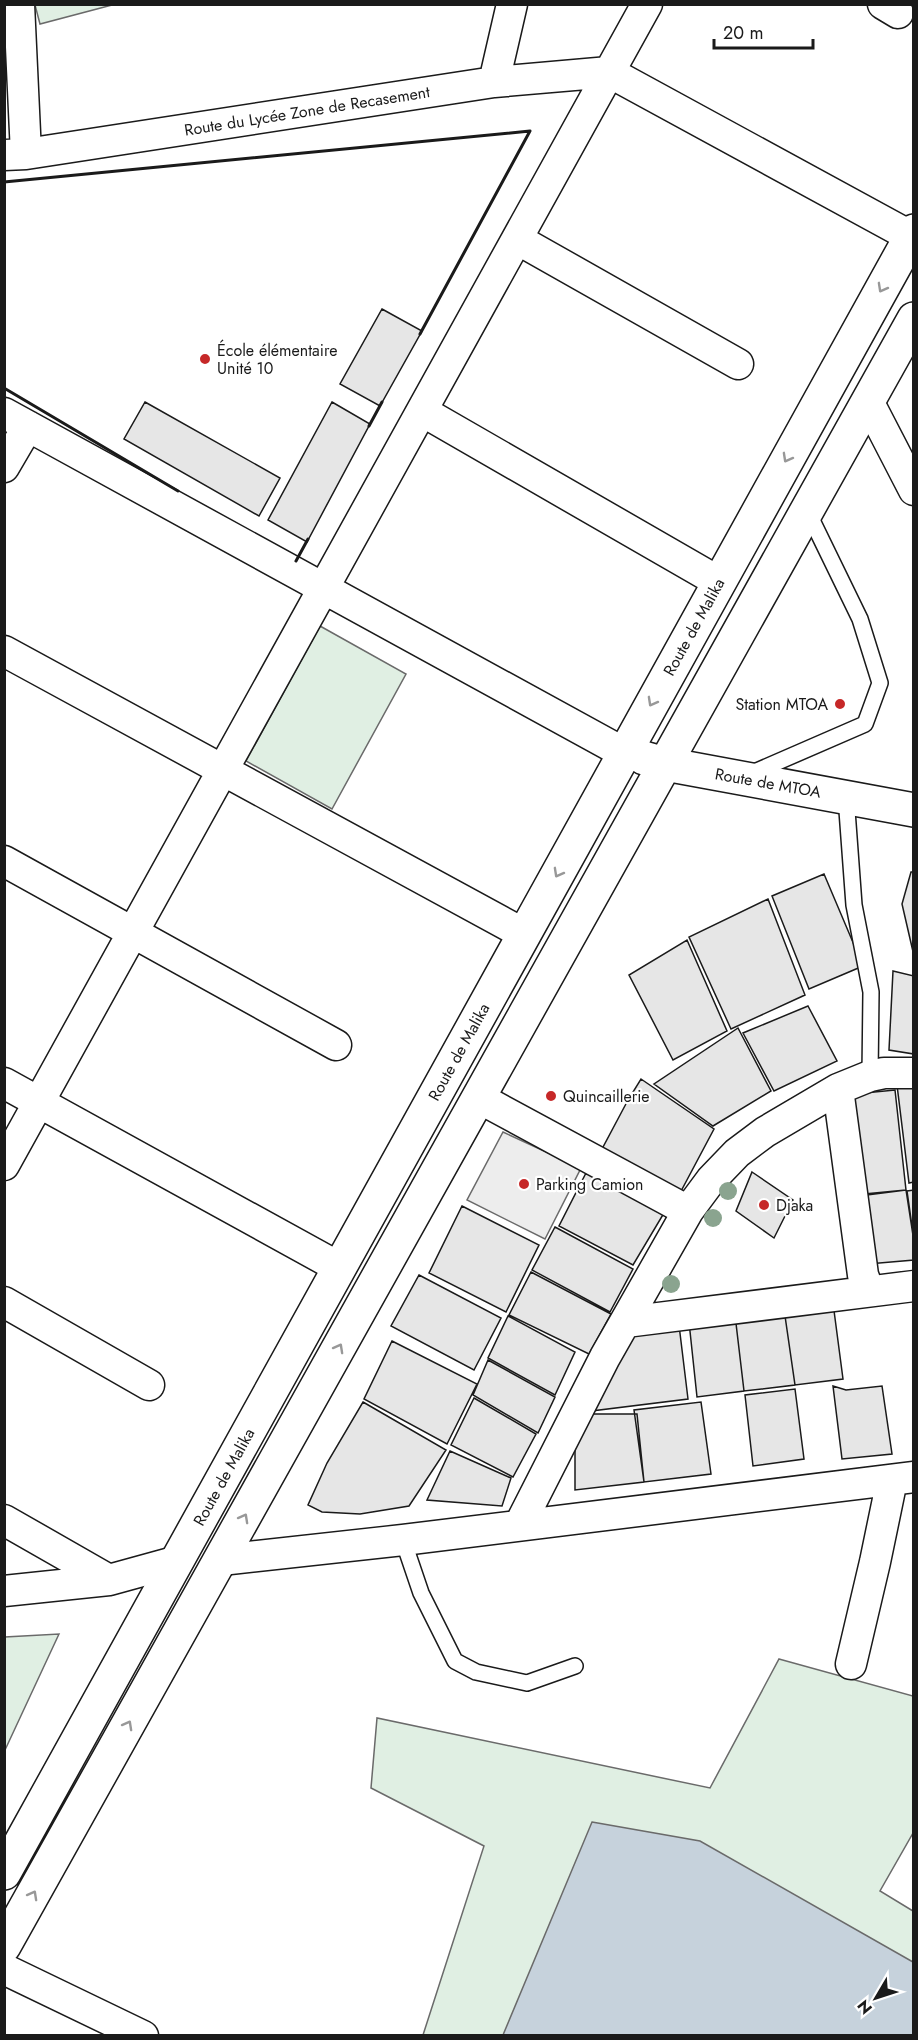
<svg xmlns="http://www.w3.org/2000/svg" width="918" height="2040" font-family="Jost,sans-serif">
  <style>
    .green { fill: #e0efe3; stroke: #6a6a6a; stroke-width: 1.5 }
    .parking { fill: #ededed; stroke: #6a6a6a; stroke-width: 1.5 }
    .water { fill: #c6d2dc; stroke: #6a6a6a; stroke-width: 1.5 }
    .building { fill: #e6e6e6; stroke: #1a1a1a; stroke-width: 1.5 }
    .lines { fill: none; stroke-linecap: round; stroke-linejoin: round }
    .lane-casing { stroke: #1a1a1a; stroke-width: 18 }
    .street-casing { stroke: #1a1a1a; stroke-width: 33 }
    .secondary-casing { stroke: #1a1a1a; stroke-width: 36 }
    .lane { stroke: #fff; stroke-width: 15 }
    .street { stroke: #fff; stroke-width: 30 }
    .secondary { stroke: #fff; stroke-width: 33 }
    .wall { stroke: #1a1a1a; stroke-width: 3 }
    .tree { fill: #8aa48f }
    .oneway { stroke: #989898 }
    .poi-dot { fill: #c62828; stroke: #fff; stroke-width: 2 }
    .labels { text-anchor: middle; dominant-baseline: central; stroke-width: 4.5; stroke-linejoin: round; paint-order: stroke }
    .street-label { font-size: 16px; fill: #1a1a1a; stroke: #fff }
    .poi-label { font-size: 16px; fill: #1a1a1a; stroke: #fff; text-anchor: start }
  </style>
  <rect width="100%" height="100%" fill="#fff"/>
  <path class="green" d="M 35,5 L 35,4 L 112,5 L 40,24 Z
    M 320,626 L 406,674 L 332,809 L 246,761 Z
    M 59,1634 L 5,1750 L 5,1637 Z
    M 779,1659 L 913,1696 L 913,1833 L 880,1891 L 913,1911 L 913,2035 L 423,2035 L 484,1846 L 371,1788 L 377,1718 L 710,1788 Z"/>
  <path class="parking" d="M 503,1132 L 581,1168 L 545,1239 L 467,1200 Z"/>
  <path class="water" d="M 592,1822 L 700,1841 L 913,1962 L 913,2035 L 503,2035 Z"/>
  <path class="building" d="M 382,309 L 422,331 L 380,406 L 340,384 Z
    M 145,402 L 280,478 L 259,516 L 124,439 Z
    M 332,402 L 370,424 L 307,542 L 268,520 Z
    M 911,872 L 914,872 L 914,956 L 902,904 Z
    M 824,874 L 863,966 L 809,989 L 772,896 Z
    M 768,899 L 805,995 L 731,1029 L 689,937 Z
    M 687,940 L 727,1031 L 673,1060 L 629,975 Z
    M 893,971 L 914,976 L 914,1054 L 889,1050 Z
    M 808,1006 L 837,1061 L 774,1091 L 743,1033 Z
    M 738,1028 L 771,1091 L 713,1126 L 654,1084 Z
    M 641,1079 L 714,1129 L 680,1193 L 602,1149 L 628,1100 Z
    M 897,1085 L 914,1086 L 914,1182 L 909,1183 Z
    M 895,1090 L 906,1190 L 864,1194 L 854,1094 Z
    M 752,1172 L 793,1200 L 774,1238 L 736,1211 Z
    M 586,1173 L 664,1213 L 633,1265 L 559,1226 Z
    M 906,1190 L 914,1242 L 914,1260 L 868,1264 L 859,1196 Z
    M 914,1190 L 914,1240 L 907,1191 Z
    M 462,1206 L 539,1245 L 506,1312 L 429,1273 Z
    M 555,1227 L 633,1269 L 610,1312 L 532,1270 Z
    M 531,1272 L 611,1314 L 589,1354 L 509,1315 Z
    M 419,1275 L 501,1318 L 474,1370 L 391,1326 Z
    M 833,1303 L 843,1379 L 795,1385 L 784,1309 Z
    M 784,1309 L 795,1385 L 744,1391 L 735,1315 Z
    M 735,1315 L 744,1391 L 697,1397 L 689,1322 Z
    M 508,1316 L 575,1352 L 555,1395 L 488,1358 Z
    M 679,1325 L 688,1399 L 583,1412 L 627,1330 Z
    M 392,1341 L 477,1384 L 447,1444 L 364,1399 Z
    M 488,1360 L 555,1397 L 538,1433 L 473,1395 Z
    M 833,1386 L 846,1390 L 882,1386 L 892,1454 L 842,1459 Z
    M 795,1389 L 804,1459 L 753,1466 L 745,1395 Z
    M 474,1398 L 536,1434 L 513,1477 L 451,1445 Z
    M 363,1402 L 446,1450 L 409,1506 L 360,1514 L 322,1512 L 308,1505 L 327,1463 Z
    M 701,1402 L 711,1474 L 644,1482 L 634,1410 Z
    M 584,1414 L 637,1414 L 644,1482 L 575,1490 L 575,1441 Z
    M 450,1451 L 511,1478 L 502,1506 L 427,1500 Z"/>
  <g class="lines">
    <defs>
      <path id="lane" d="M 750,774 L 865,724 L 880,683 L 860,619 L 807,510
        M 846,797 L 854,905 L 871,992 L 870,1076
        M 403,1540 L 421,1593 L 455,1661 L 476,1672 L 527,1683 L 575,1666"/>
      <path id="street" d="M 19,4 L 26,154
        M 883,4 L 898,13
        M 494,82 L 512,4
        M 4,155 L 26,154 L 494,82 L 609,72 L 910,236
        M 517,239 L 738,364
        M 868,401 L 914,490
        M 422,411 L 719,582
        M 4,413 L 624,753
        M 4,467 L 28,426
        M 4,651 L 524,934
        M 4,861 L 336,1045
        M 4,1083 L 340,1268
        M 838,1089 L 863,1275 L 869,1291
        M 479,1098 L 688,1211
        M 4,1165 L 647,4
        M 4,1302 L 149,1385
        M 626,1322 L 914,1286
        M 4,1520 L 109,1580
        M 520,1524 L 605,1357 L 688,1211 L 711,1180 L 737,1153 L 765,1132 L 838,1089 L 870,1076 L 884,1073 L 914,1073
        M 221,1560 L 403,1540 L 914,1477
        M 4,1591 L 109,1580 L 178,1561
        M 851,1664 L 875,1562 L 892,1480
        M 4,1969 L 143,2036"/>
      <path id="secondary" d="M 644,758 L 665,764 L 914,810
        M 4,1873 L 914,231
        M 4,1946 L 914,319"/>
    </defs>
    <use href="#lane" class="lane-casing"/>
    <use href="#street" class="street-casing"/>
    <use href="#secondary" class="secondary-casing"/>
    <use href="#lane" class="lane"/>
    <use href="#street" class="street"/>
    <use href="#secondary" class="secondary"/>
    <path class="wall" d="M 4,182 L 530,131
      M 420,334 L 530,131
      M 4,388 L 178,491
      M 369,426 L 382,402
      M 296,561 L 308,539"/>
  </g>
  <g class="tree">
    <circle cx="728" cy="1191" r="9"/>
    <circle cx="713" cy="1218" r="9"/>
    <circle cx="671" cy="1284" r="9"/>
  </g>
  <defs><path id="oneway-chevron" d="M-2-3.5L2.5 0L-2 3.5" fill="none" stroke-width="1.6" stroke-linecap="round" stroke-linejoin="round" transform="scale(1.5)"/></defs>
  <g class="oneway">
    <use href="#oneway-chevron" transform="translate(882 288) rotate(119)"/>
    <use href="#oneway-chevron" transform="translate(787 458) rotate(119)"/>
    <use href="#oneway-chevron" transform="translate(652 702) rotate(119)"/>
    <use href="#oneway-chevron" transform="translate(558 873) rotate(119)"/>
    <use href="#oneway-chevron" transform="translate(339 1348) rotate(-61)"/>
    <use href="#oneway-chevron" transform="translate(244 1518) rotate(-61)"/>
    <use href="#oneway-chevron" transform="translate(128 1725) rotate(-61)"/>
    <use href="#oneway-chevron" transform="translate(33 1895) rotate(-61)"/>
  </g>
  <g class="poi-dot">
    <circle cx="205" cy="359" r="6"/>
    <circle cx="840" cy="704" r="6"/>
    <circle cx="551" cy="1096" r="6"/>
    <circle cx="524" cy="1184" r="6"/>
    <circle cx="764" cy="1205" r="6"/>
  </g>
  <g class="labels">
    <g class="street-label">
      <text transform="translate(307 111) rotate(-9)">Route du Lycée Zone de Recasement</text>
      <text transform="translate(694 627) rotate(-61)">Route de Malika</text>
      <text transform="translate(768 783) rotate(10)">Route de MTOA</text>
      <text transform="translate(459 1052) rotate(-61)">Route de Malika</text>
      <text transform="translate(224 1477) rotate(-61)">Route de Malika</text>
    </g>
    <g class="poi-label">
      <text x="217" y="350">École élémentaire<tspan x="217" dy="18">Unité 10</tspan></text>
      <text x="828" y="704" text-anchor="end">Station MTOA</text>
      <text x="563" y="1096">Quincaillerie</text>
      <text x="536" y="1184">Parking Camion</text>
      <text x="776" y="1205">Djaka</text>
    </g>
  </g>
  <rect width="918" height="2040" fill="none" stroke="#1a1a1a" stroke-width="12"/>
  <g transform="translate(876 1998) rotate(231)" stroke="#ffffff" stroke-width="4.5" paint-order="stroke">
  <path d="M0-4.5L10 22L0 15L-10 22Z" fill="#1a1a1a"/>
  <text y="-9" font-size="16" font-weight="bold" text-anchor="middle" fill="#1a1a1a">N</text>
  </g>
  <path d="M714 39v9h99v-9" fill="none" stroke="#1a1a1a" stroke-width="3"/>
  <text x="723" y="39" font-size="18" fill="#1a1a1a" stroke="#ffffff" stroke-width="4.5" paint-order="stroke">20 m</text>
</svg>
